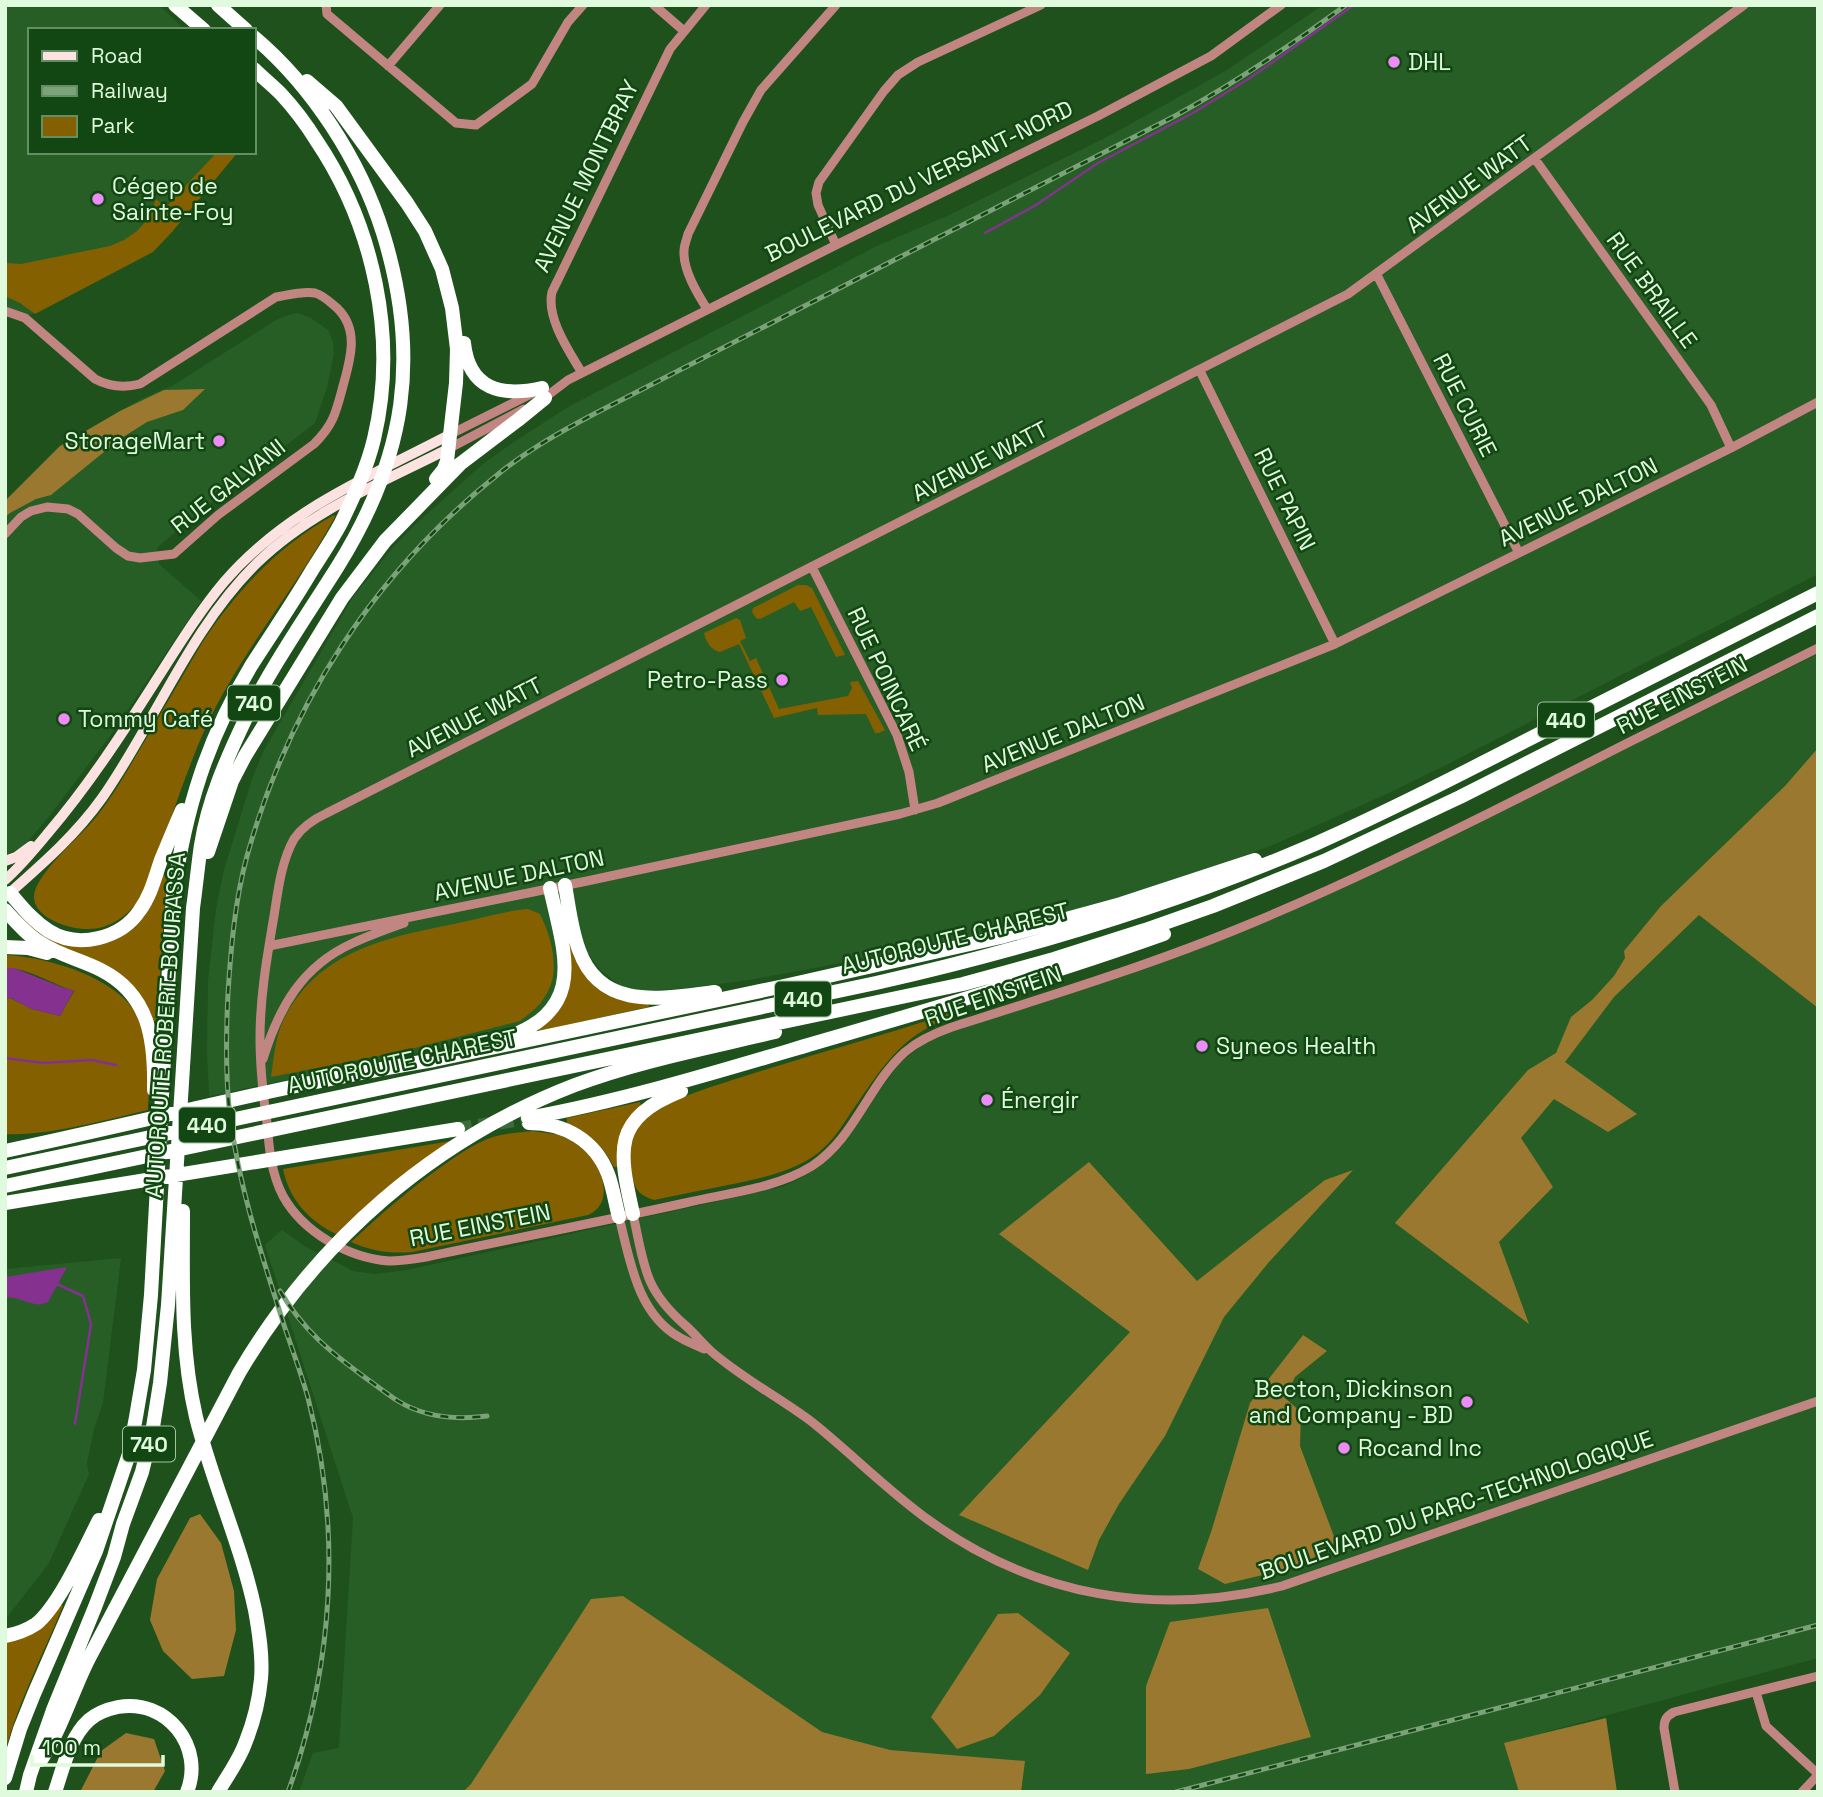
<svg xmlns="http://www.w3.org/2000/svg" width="1823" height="1797" font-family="'Space Grotesk',sans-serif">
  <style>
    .built { fill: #275e26 }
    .green { fill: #846000 }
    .forest { fill: #9a782f }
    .water { fill: #853190 }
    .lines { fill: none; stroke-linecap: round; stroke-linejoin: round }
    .stream { stroke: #853190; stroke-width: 2.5 }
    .highway-tunnel { stroke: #3c6a3a; stroke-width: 14; stroke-dasharray: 14 7; stroke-linecap: butt }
    .minor { stroke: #c28682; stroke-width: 9 }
    .major { stroke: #fce3e1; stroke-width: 10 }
    .highway { stroke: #fff; stroke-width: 14 }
    .rail-casing { stroke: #7ba278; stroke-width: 5 }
    .rail { stroke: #124612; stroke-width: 2.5; stroke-dasharray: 8; stroke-linecap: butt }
    .poi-dot { fill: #ed8cf9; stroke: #124612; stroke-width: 2.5 }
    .labels { text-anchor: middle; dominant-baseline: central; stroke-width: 5; stroke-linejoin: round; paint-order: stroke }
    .shield { fill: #124612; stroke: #a2c49f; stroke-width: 2 }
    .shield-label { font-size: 21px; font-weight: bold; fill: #dffadc }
    .poi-label { font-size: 23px; fill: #dffadc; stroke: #124612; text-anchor: start }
    .street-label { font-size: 23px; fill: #dffadc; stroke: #124612 }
  </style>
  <rect width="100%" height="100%" fill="#1f511d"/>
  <path class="built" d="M 5,5 L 159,5 L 185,30 L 30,30 L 30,152 L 232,152 L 150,246 L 25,318 L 5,311 Z
    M 1323,5 L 1818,5 L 1818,574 L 1448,764 L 1391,792 L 1273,845 L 1165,885 L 1082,908 L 967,937 L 825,966 L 749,980 L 688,988 L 640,991 L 621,986 L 600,970 L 588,953 L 584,941 L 557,945 L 559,977 L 551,1000 L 534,1018 L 514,1028 L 471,1041 L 399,1057 L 209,1096 L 207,1051 L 208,981 L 216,909 L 224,870 L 252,779 L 264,750 L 353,597 L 394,546 L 418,522 L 484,463 L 514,442 L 568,407 L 877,246 L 949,215 L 1109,136 L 1227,70 Z
    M 298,313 L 311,318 L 328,330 L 333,342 L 334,354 L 327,387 L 315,423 L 189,520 L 157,548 L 159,564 L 201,601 L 110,736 L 47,819 L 27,842 L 19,849 L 5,855 L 5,501 L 60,446 L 143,398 L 172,386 L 276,320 L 288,315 Z
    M 1818,654 L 1818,1658 L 1542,1733 L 1606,1718 L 1617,1792 L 299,1792 L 313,1753 L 339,1748 L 353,1518 L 265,1245 L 282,1230 L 306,1247 L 353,1271 L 374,1274 L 407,1270 L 782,1187 L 803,1177 L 821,1165 L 834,1154 L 898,1065 L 926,1042 L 951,1032 L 1145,969 L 1276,917 L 1367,877 Z
    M 121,1258 L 103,1403 L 94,1429 L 87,1463 L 89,1474 L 49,1563 L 5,1620 L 5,1269 Z"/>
  <path class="green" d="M 217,152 L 238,152 L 172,232 L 153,252 L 35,314 L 20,303 L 5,296 L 5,263 L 21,264 L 110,246 L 124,240 L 137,231 L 149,218 L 156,199 L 166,207 Z
    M 334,515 L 335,517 C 295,590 240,653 205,729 C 188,767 175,808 160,848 C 154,865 148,886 138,901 C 127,917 108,929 89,929 C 72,930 35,919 34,898 C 32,878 77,839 91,823 C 112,799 127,771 143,744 C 163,710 182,677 202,643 C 236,591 279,545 334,515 Z
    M 798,585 L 806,585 L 812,588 L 845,655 L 836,657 L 811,607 L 800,611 L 794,602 L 760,619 L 756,618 L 752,612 L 753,608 Z
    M 736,618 L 740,620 L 746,638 L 740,641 L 750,661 L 756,658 L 779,709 L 848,696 L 852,688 L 850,682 L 858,681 L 885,730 L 879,733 L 875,733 L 866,714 L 818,715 L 817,708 L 774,718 L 739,644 L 720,652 C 711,650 706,642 704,633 Z
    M 163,875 L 167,876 L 157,1021 L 152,1022 L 130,983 L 116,971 L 105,964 L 54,946 L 20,920 L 22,918 L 40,934 L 54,941 L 136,925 L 153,903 Z
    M 528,909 L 540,914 C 552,938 562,974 544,998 C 538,1008 529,1014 520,1021 L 403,1051 L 271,1077 C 274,1058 275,1037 284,1019 C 317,953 383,938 449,925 C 475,920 503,911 528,909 Z
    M 571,945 L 575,959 L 581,969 L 648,1003 L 649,1007 L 539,1031 L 538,1028 L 549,1020 L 568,946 Z
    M 5,955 C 49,957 126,979 142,1025 C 151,1050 149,1084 148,1110 C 105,1120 49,1136 5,1134 L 5,999 L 10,998 L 32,1009 L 60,1016 L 74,991 C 52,984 29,968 5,968 Z
    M 951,1013 L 952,1017 C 899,1036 883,1067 852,1111 C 842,1126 833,1141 818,1153 C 792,1173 759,1178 728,1185 C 703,1190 678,1195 654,1200 C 634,1193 635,1187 631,1169 C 627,1150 633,1128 648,1115 C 667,1100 717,1085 742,1077 C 811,1055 881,1036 951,1013 Z
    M 640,1102 L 641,1106 L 618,1167 L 614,1167 C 603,1146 589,1132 567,1123 L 567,1118 Z
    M 533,1131 C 543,1133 557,1133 566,1138 C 572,1141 579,1145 584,1150 C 602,1165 616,1203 588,1215 L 412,1252 C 390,1254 371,1251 351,1242 C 382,1213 413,1186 448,1162 C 464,1151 481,1139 501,1135 C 511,1133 522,1132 533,1131 Z
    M 451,1141 C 410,1170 372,1200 336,1234 C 309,1221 289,1199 283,1169 Z
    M 60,1604 L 63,1606 C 43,1654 19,1701 5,1751 L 5,1642 Z"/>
  <path class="forest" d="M 205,389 L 183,410 L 147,422 L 120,439 L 51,495 L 36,499 L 10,513 L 5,517 L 5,501 L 60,446 L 120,411 L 164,390 Z
    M 1818,748 L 1818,1008 L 1699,915 L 1614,997 L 1565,1062 L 1637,1114 L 1608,1132 L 1554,1099 L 1521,1138 L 1553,1187 L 1499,1242 L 1529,1324 L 1395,1223 L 1528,1070 L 1556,1053 L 1571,1017 L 1592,1000 L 1614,976 L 1625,958 L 1624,951 L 1661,906 L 1785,786 Z
    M 1089,1162 L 1197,1281 L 1325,1180 L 1353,1170 L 1269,1262 L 1224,1317 L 1165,1436 L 1119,1504 L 1099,1540 L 1088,1570 L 959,1515 L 1130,1332 L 999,1234 Z
    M 1303,1335 L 1327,1351 L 1295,1377 L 1285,1398 L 1301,1412 L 1300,1446 L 1338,1547 L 1288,1569 L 1225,1584 L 1198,1569 L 1212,1529 L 1250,1403 Z
    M 200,1514 L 221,1543 L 234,1591 L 236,1630 L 224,1676 L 192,1679 L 163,1651 L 150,1620 L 157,1579 L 190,1518 Z
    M 623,1596 L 822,1732 L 890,1750 L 1025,1761 L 1021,1792 L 463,1792 L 471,1784 L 591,1599 Z
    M 1268,1608 L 1311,1737 L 1189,1769 L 1146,1774 L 1146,1686 L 1170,1622 Z
    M 1018,1613 L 1070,1653 L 1040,1695 L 994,1736 L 957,1749 L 931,1717 L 998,1614 Z
    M 1606,1718 L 1617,1792 L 1519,1792 L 1504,1743 Z
    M 126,1733 L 154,1739 L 165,1771 L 153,1792 L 80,1792 L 101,1751 Z"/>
  <path class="water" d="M 5,968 L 14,968 L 64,988 L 74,990 L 60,1016 L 31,1009 L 11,998 L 5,999 Z
    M 67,1267 L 48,1302 C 33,1310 21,1295 5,1298 L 5,1277 Z"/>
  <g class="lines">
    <path class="stream" d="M 985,233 L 1036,205 L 1098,163 L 1193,113 L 1250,78 L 1354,5
      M 5,1058 L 43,1063 L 92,1060 L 116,1065
      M 57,1284 L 83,1296 L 91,1324 L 75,1424"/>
    <path class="highway-tunnel" d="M 458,1129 L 528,1118"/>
    <path class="minor" d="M 326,5 L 327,14 L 456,123 L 476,125 L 532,84 L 568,22 L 583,5
      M 654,5 L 684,31
      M 1744,5 L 1348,294 L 327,813 C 314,819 302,827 294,839 C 281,862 278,891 274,916 C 267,957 260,997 260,1038 C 260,1067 263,1095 267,1123 C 269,1148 271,1173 283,1196 C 303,1232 348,1258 389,1261 C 401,1261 414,1259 426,1257 C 512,1239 599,1222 685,1203 C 727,1193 775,1189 812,1166 C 855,1138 868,1085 905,1052 C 919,1040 935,1033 952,1027 C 1053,995 1154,964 1252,923 C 1346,884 1438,839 1529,793 C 1625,744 1721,696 1818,648
      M 388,66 L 440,5
      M 1535,159 L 1711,405 L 1731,448
      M 836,245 L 818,205 L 816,193 L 819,182 L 884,91 L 898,75 L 918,62 L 1041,5
      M 1377,275 L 1519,553
      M 707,309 C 697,293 683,270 684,251 C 684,245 687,239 688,234 L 743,122 L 761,90 L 836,5
      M 5,311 L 25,318 L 95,379 C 110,387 124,388 140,384 L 276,297 C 288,295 303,291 315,293 C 323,295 331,303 337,308 C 360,330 350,360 343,386 C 336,412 334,424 314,444 L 218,515 L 174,554 L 140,558 L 128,556 L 116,548 L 78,514 L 68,509 L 47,507 L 31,511 L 21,517 L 5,534
      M 1200,371 L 1335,644
      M 582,373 C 569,351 546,318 552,292 L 670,49 L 706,5
      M 543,399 L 568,380 L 582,373 L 836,245 L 1098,116 L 1211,56 L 1281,5
      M 449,435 L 533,393
      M 448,449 L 524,409
      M 812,567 L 897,735 L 909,772 L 915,810
      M 269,946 L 587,881 L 900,814 L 938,803 L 1335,644 L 1731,448 L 1818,402
      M 263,1059 C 279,1007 302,966 353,943 C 370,935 387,929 404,923
      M 633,1214 C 638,1236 641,1260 650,1281 C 658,1299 671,1313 686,1326 C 695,1334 703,1344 712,1352 C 742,1378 780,1398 812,1422 C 852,1454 888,1491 930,1521 C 1036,1597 1156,1617 1282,1586 L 1818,1401
      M 619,1217 C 630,1260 637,1313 679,1337 C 687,1342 696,1345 704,1349
      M 1756,1692 L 1766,1726 L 1818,1774
      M 1675,1792 L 1664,1728 C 1664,1719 1667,1716 1674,1712 L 1818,1676
      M 1802,1792 L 1818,1775"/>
    <path class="major" d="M 5,861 L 16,857 L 31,846
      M 5,880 C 21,866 34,850 48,833 C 88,786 122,734 155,682 C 177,648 198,613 224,582 C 286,510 367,478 449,435
      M 5,897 C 40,866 75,836 102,798 C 156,721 189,630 257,563 C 310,511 383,482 448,449"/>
    <path class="highway" d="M 175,5 L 204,30
      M 218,5 L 246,30
      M 307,81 L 336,106 L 407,203 L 425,231 L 442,269 L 452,308 L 457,349 L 456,383 L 447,461 L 444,469 L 436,479
      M 464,343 C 469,390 502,397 542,388
      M 208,852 L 232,781 L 245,756 L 342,598 L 385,541 L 460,464 L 518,420 L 545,398
      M 565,885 C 569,907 571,929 579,950 C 601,1012 663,998 715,992
      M 10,893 C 22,907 33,921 49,931 C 78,949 121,939 140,910 C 151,895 155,877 161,860 C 168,843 175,826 182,810
      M 5,910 C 16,922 27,935 41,943 C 59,955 81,960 101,970 C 150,995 155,1041 154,1090
      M 5,947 L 28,948 L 47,953
      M 503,1039 C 588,1010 565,956 550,888
      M 528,1118 C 626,1100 720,1071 815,1043 C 932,1009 1049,975 1164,934
      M 529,1123 C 564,1123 595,1140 608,1174 C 613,1187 615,1203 619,1217
      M 5,1151 C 148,1121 290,1083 434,1060 L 784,986 L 1001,937 L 1121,904 L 1255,860
      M 5,1168 L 876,983 C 1026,949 1173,905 1315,844 C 1391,810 1465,772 1539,734 C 1632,687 1725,640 1818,593
      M 5,1186 L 963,984 L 1054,959 L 1145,930 L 1213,906 L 1324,861 L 1460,797 L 1818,616
      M 5,1203 L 458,1129
      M 183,1211 C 183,1280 180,1349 196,1417 C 212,1482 241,1544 255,1610 C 259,1632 263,1656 261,1679 C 259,1700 254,1721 246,1741 C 240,1759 228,1775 218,1792
      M 633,1214 C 619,1151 611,1119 681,1091
      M 5,1636 C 16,1634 27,1630 36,1624 C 59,1606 85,1547 99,1520
      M 41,1760 C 61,1730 72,1692 88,1660 L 239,1373 C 316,1242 432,1140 575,1085 C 639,1061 708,1048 775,1032
      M 5,1778 L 20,1729 L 34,1694 L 96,1551 L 129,1454 L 136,1417 L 144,1370 L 151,1295 L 173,895 C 186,809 206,741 251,666 C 271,635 292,604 311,572 C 321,556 332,540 341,523 C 354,496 367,468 374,439 C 398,338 374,226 316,140 C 306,124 294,108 281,94 C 272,85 262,77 254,69
      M 26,1792 L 30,1775 L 53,1710 L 95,1607 L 114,1557 L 123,1524 L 142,1472 L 153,1427 L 160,1383 L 168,1305 L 193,908 C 196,887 198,865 201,845 C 208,801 226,760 245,720 C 271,667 306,617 338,566 C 406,457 421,356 383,233 C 360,160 312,86 254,37
      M 55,1792 C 63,1768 70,1737 89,1720 C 97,1713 108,1709 118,1707 C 167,1698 205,1747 187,1792"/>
    <defs>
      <path id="rail" d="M 280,1291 C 304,1331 329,1351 367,1379 C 377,1386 387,1394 398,1401 C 424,1417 457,1420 487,1416
        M 288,1792 C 334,1665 342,1529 308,1398 C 301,1373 292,1349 284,1325 C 262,1256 239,1188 230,1116 C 225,1075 226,1034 228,993 C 231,947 235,900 247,856 C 289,705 374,574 496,476 C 526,451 560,432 594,414 L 1175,116 C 1235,83 1290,46 1346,5
        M 1176,1792 L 1818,1625"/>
    </defs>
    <use href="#rail" class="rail-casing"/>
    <use href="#rail" class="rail"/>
  </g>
  <g class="poi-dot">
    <circle cx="1394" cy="62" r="7"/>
    <circle cx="98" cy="199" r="7"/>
    <circle cx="219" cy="441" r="7"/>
    <circle cx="782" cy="680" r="7"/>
    <circle cx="64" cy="719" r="7"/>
    <circle cx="1202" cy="1046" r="7"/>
    <circle cx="987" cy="1100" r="7"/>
    <circle cx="1467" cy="1402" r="7"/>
    <circle cx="1344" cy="1448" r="7"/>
  </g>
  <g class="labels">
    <g class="shield">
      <rect x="228" y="685.5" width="52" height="35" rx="5"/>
      <rect x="1538" y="702.5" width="56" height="35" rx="5"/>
      <rect x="775" y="981.5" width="56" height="35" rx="5"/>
      <rect x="179" y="1107.5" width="56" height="35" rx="5"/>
      <rect x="123" y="1426.5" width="52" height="35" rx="5"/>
    </g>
    <g class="shield-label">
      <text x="254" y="703">740</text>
      <text x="1566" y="720">440</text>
      <text x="803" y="999">440</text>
      <text x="207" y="1125">440</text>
      <text x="149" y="1444">740</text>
    </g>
    <g class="poi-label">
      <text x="1408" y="62">DHL</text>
      <text x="112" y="186">Cégep de<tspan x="112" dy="26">Sainte-Foy</tspan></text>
      <text x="205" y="441" text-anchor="end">StorageMart</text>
      <text x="768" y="680" text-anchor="end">Petro-Pass</text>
      <text x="78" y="719">Tommy Café</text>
      <text x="1216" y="1046">Syneos Health</text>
      <text x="1001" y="1100">Énergir</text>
      <text x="1453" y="1389" text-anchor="end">Becton, Dickinson<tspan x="1453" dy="26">and Company - BD</tspan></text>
      <text x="1358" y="1448">Rocand Inc</text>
    </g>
    <g class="street-label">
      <text transform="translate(586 176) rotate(-64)">AVENUE MONTBRAY</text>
      <text transform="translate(919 181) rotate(-26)">BOULEVARD DU VERSANT-NORD</text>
      <text transform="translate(1469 184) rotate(-36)">AVENUE WATT</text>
      <text transform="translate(1652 290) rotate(54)">RUE BRAILLE</text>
      <text transform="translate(1465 405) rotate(63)">RUE CURIE</text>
      <text transform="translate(980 461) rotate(-27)">AVENUE WATT</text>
      <text transform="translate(228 486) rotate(-38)">RUE GALVANI</text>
      <text transform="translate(1285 499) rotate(64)">RUE PAPIN</text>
      <text transform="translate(1578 502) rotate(-26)">AVENUE DALTON</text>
      <text transform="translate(887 679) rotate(65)">RUE POINCARÉ</text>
      <text transform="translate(1682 695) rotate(-27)">RUE EINSTEIN</text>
      <text transform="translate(474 717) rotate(-27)">AVENUE WATT</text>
      <text transform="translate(1063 733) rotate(-22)">AVENUE DALTON</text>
      <text transform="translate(519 875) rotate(-12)">AVENUE DALTON</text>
      <text transform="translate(955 938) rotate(-14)">AUTOROUTE CHAREST</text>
      <text transform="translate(993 996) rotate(-19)">RUE EINSTEIN</text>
      <text transform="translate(165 1025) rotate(-86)">AUTOROUTE ROBERT-BOURASSA</text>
      <text transform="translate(402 1061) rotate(-12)">AUTOROUTE CHAREST</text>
      <text transform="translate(480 1225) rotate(-11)">RUE EINSTEIN</text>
      <text transform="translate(1456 1505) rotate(-19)">BOULEVARD DU PARC-TECHNOLOGIQUE</text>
    </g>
  </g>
  <rect width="1823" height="1797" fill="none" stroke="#dffadc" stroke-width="14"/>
  <rect x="28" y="28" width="228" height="126" fill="#124612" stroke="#648e63" stroke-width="2"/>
  <rect x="42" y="51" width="35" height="10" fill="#fce3e1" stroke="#648e63" stroke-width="2"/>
  <text x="91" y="63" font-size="21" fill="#dffadc">Road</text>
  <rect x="42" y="86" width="35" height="10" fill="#7ba278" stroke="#648e63" stroke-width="2"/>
  <text x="91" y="98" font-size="21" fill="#dffadc">Railway</text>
  <rect x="42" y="116" width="35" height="21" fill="#846000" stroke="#648e63" stroke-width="2"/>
  <text x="91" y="133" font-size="21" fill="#dffadc">Park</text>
  <path d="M32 1755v10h131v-10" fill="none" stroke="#dffadc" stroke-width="3.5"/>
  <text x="42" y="1755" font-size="21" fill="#dffadc" stroke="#124612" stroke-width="5" paint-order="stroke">100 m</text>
</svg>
